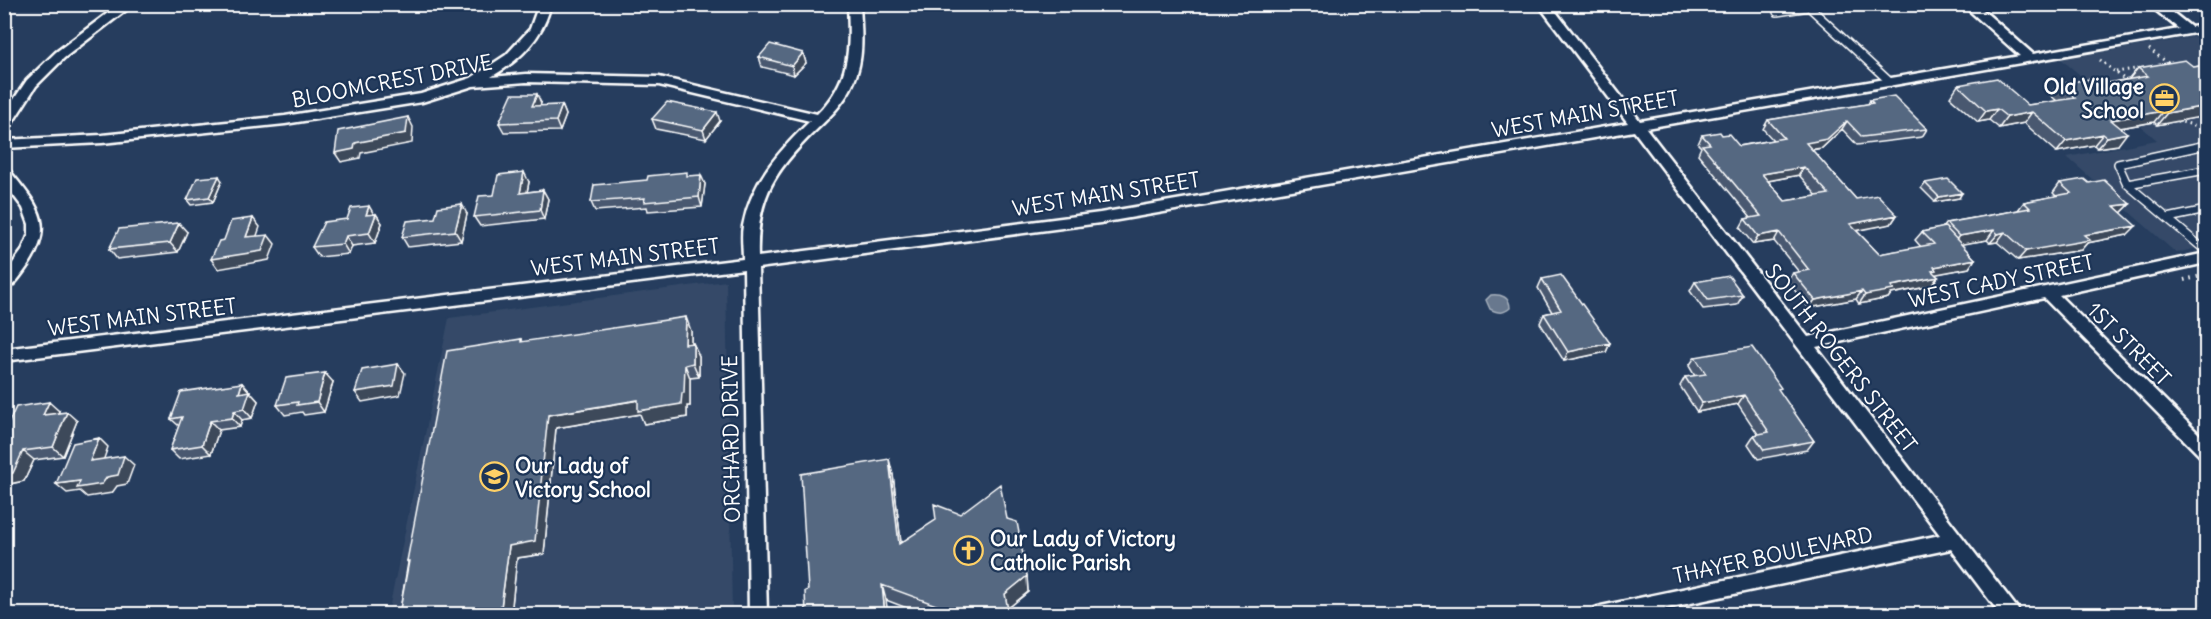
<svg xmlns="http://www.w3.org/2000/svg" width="2211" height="619" font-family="Delius,sans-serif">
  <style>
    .built { fill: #344a68 }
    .water { fill: #67788e; stroke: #a4aebb; stroke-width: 1.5 }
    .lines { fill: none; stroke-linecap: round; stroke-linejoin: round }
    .service-casing { stroke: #fff; stroke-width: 10 }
    .minor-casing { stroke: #fff; stroke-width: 5 }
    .path-far1 { stroke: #fff; stroke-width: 3; stroke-dasharray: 1.5 4; stroke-linecap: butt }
    .path { stroke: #fff; stroke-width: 4; stroke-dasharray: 1.5 5; stroke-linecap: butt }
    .service { stroke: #1d3557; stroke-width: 7 }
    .minor { fill: #1d3557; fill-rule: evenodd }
    .wall { fill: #49596f; stroke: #fff; stroke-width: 1.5; fill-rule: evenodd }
    .shaded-wall { fill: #3c485a; stroke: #fff; stroke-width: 1.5 }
    .building { fill: #556781; stroke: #fff; stroke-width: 1.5; fill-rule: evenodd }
    .labels { text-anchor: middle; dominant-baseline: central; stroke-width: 4.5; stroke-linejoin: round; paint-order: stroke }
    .street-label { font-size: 21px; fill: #fff; stroke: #1d3557 }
    .poi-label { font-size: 21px; font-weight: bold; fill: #fff; stroke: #1d3557; text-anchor: start }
  </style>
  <rect width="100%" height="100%" fill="#263d5e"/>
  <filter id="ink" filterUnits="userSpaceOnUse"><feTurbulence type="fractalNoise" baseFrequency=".0167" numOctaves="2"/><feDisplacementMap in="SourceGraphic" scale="12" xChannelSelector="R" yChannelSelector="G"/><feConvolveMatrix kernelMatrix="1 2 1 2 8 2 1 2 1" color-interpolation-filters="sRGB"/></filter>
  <g filter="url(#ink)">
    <path class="built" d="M 2206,35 L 2206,246 L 2176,253 L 2067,157 L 2157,140 L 2061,59 Z
      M 726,281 L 732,614 L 388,614 L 449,318 Z"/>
    <path class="water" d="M 1491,295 C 1501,294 1510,297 1510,308 C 1503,314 1498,313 1490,309 L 1486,300 Z"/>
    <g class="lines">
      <defs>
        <path id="service" d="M 1777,12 L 1809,7 L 1890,82
          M 2206,145 L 2118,164 L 2127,184 L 2206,251
          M 2127,184 L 2206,170
          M 2168,218 L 2206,210"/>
        <path id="minor" d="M 120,4 L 134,4 L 64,58 L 36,86 L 9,128 L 4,129 L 4,114 L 27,80 L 56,52 Z
          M 539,4 L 551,4 C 543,38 520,60 491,77 L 526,74 L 659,77 L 817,114 C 851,80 850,50 848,4 L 860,4 C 861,27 864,51 857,73 C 850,97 832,115 814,132 C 774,171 756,199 758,257 L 1100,213 L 1628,123 L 1538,4 L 1550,4 L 1640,121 L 2020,56 L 1962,4 L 1976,4 L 2033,54 L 2179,29 L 2148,4 L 2162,4 L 2191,27 L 2206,25 L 2206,31 L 1646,128 L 1808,337 L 2206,253 L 2206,263 L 2059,295 L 2206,441 L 2206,458 L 2200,456 L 2044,298 L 1816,347 L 2017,608 L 2020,614 L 2000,614 L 1951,549 L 1638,614 L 1592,614 L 1595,608 L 1601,606 L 1940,535 L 1634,131 L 1100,223 L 758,268 L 767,614 L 749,614 L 744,269 L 4,361 L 4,349 L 743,259 C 743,248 741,236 743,226 C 751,182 779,151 810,121 L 659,85 L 526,82 L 473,86 L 422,102 L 285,124 L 102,143 L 4,148 L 4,140 L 102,135 L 285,116 L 421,94 L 471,78 L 506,55 L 530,29 Z
          M 4,169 L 9,170 C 37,205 57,224 27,267 C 21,275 14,287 4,290 L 4,275 L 22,251 L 29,234 L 29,224 L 23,208 L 4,183 Z"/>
      </defs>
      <use href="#service" class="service-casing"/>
      <use href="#minor" class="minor-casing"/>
      <path class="path-far1" d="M 2149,49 L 2172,66
        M 2206,58 L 2204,61 L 2206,69
        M 2100,60 L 2129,83
        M 2116,72 L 2141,68
        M 2177,121 L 2206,128
        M 2203,276 L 2206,275"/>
      <path class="path" d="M 2184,280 L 2206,275"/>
      <use href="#service" class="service"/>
      <use href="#minor" class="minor"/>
    </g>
    <path class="wall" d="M 803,53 L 806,63 L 794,75 L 762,67 L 759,57 Z
      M 2206,65 L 2206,116 L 2157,125 L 2154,122 L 2120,128 L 2118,145 L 2097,148 L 2094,145 L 2057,152 L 2024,123 L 1999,128 L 1989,120 L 1978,122 L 1950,97 L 1958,85 L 2028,105 L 2057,101 L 2050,95 L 2059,84 L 2097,85 L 2129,79 L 2138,68 L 2194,67 Z
      M 1870,100 L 1927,129 L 1922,137 L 1857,145 L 1842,129 L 1822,148 L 1812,150 L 1856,199 L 1897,215 L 1891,224 L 1856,230 L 1879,254 L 1921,247 L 1915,240 L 1922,232 L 1942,228 L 1946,223 L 2018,210 L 2024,202 L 2056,196 L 2053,193 L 2060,183 L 2089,183 L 2130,204 L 2121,213 L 2127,235 L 2087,243 L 2081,250 L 2018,260 L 1997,242 L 1990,243 L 1987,240 L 1961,244 L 1975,259 L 1969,268 L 1935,274 L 1938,277 L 1931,286 L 1891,294 L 1888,298 L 1859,304 L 1856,299 L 1809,308 L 1787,281 L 1793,273 L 1799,272 L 1774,241 L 1753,244 L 1740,228 L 1745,219 L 1751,218 L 1698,154 L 1701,147 L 1698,144 L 1702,135 L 1722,135 L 1739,146 L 1773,140 L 1763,129 L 1768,120 L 1868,104 ZM 1799,175 L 1817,196 L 1785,201 L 1768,181 Z
      M 541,103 L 540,106 L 562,105 L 566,115 L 560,131 L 504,132 L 499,123 Z
      M 652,119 L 720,121 L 706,139 L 656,129 Z
      M 688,176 L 705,184 L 702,207 L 648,211 L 647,207 L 595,211 L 591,202 Z
      M 222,181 L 213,202 L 191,205 L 187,200 Z
      M 529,182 L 527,192 L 543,190 L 548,199 L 544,219 L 480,226 L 474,217 L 494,195 Z
      M 1925,183 L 1959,198 L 1935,202 L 1921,188 Z
      M 376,214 L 382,223 L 375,243 L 352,246 L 349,254 L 319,257 L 312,247 L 347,219 Z
      M 467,214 L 461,241 L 408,247 L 402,237 Z
      M 187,232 L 178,252 L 117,259 L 109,249 Z
      M 1542,279 L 1610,343 L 1606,352 L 1564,361 L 1540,323 L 1544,314 L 1552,312 L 1538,288 Z
      M 1695,282 L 1743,295 L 1737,305 L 1703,309 L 1690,291 Z
      M 691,331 L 691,343 L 693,343 L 699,356 L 699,377 L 690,378 L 690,406 L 687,406 L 687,417 L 644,424 L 640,414 L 556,428 L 544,554 L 517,558 L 511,615 L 399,615 L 408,563 L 407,561 L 521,339 L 523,342 Z
      M 1695,357 L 1779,392 L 1814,441 L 1807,450 L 1758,459 L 1748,444 L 1754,435 L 1758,434 L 1738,404 L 1697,412 L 1680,386 L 1685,377 L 1695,376 L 1689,366 Z
      M 333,382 L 324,412 L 304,415 L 302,412 L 285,415 L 277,405 Z
      M 242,383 L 258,401 L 252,418 L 242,420 L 240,427 L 219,430 L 211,454 L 179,459 L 170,450 L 179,426 L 171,419 Z
      M 59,411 L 58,413 L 77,421 L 63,456 L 34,460 L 24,481 L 4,485 L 4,433 Z
      M 893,475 L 901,543 L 960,514 L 1007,519 L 1027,576 L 1028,592 L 1008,608 L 1009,615 L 925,615 L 886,600 L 808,590 Z"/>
    <path class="shaded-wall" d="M 803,53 L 806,63 L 794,75 L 792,66 Z
      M 537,94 L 541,103 L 536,116 L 532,106 Z
      M 562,105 L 566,115 L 560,131 L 556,121 Z
      M 2206,106 L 2206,116 L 2157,125 L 2167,113 Z
      M 1997,109 L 1989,120 L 1978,122 L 1986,111 Z
      M 2163,111 L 2154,122 L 2102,131 L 2111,120 Z
      M 717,112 L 720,121 L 706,139 L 703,130 Z
      M 2032,112 L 2024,123 L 1999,128 L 2007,117 Z
      M 408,117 L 413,127 L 412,143 L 361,153 L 360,158 L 341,162 L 335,153 Z
      M 1847,121 L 1842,129 L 1822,148 L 1801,151 L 1806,143 Z
      M 2127,133 L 2118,145 L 2097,148 L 2107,137 Z
      M 2103,134 L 2094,145 L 2057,152 L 2066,141 Z
      M 1804,167 L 1799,175 L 1757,183 L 1762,174 Z
      M 524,172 L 529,182 L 525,202 L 520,193 Z
      M 701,175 L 705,184 L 702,207 L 699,197 Z
      M 219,176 L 222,181 L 213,202 L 209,197 Z
      M 543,190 L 548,199 L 544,219 L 540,210 Z
      M 1962,193 L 1959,198 L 1935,202 L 1939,197 Z
      M 462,204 L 467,214 L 461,241 L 455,231 Z
      M 2130,204 L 2121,213 L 2114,206 Z
      M 369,206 L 375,216 L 366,215 Z
      M 376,214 L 382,223 L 375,243 L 369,233 Z
      M 1897,215 L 1891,224 L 1844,233 L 1850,224 Z
      M 253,218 L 260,227 L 253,247 L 246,237 Z
      M 179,223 L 187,232 L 178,252 L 170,243 Z
      M 2136,226 L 2127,235 L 2087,243 L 2081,250 L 2018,260 L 2026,251 L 2084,235 Z
      M 1994,230 L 1987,240 L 1951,246 L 1959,236 Z
      M 1779,232 L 1774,241 L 1753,244 L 1758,236 Z
      M 2005,232 L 1997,242 L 1990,243 L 1998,234 Z
      M 268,235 L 275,244 L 269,260 L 218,269 L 211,259 Z
      M 346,236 L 352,246 L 349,254 L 343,244 Z
      M 1975,259 L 1969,268 L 1932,275 L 1930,278 L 1934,267 Z
      M 1938,277 L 1931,286 L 1891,294 L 1888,298 L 1859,304 L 1865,295 L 1891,286 Z
      M 1862,291 L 1856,299 L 1809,308 L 1815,300 Z
      M 686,317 L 691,331 L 691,357 L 685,344 Z
      M 693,343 L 699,356 L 699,377 L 693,363 Z
      M 1610,343 L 1606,352 L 1564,361 L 1568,352 Z
      M 398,364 L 405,373 L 400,395 L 362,402 L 355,392 Z
      M 685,365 L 690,378 L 690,406 L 687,406 L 687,417 L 644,424 L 640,414 L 556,428 L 544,554 L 517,558 L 511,615 L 500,615 L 509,546 L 548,415 L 682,393 Z
      M 325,373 L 333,382 L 324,412 L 317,402 Z
      M 242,383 L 258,401 L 252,418 L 244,409 L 239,393 Z
      M 1744,395 L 1738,404 L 1697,412 L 1702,403 Z
      M 49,402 L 59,411 L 53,424 L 43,415 Z
      M 234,411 L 242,420 L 240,427 L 232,418 Z
      M 67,412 L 77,421 L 63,456 L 53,447 Z
      M 210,421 L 219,430 L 211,454 L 202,445 Z
      M 99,438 L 108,447 L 100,470 L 90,461 Z
      M 23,451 L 34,460 L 24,481 L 4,485 L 4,474 Z
      M 124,456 L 134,465 L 127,484 L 117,486 L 112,493 L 87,497 L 80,491 L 67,493 L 56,484 L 107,477 Z
      M 889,459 L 893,475 L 903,560 L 899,544 Z
      M 1027,576 L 1028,592 L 1007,609 L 1005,594 Z
      M 882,585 L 886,600 L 888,615 L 885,615 Z"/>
    <path class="building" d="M 770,44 L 803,53 L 792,66 L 759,57 Z
      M 2185,60 L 2194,67 L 2206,65 L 2206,106 L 2167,113 L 2163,111 L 2111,120 L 2127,133 L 2107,137 L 2103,134 L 2066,141 L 2032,112 L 2007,117 L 1997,109 L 1986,111 L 1958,85 L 1997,78 L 2028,105 L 2075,98 L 2059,84 L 2090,79 L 2097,85 L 2148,76 L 2138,68 Z
      M 512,94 L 537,94 L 532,106 L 562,105 L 556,121 L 499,123 Z
      M 1894,96 L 1927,129 L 1862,137 L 1847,121 L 1827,139 L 1806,143 L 1856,199 L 1878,195 L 1897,215 L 1850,224 L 1879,254 L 1934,244 L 1922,232 L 1945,227 L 1975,259 L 1934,267 L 1936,270 L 1932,271 L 1938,277 L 1891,286 L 1894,290 L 1865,295 L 1862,291 L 1815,300 L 1793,273 L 1809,270 L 1779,232 L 1758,236 L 1745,219 L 1761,216 L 1702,145 L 1710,144 L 1702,135 L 1720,132 L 1722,135 L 1729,134 L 1739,146 L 1784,138 L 1768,120 L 1873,103 L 1870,100 ZM 1804,167 L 1829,194 L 1785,201 L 1762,174 Z
      M 667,102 L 717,112 L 703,130 L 652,119 Z
      M 408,117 L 406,133 L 355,143 L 354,149 L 335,153 L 338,131 Z
      M 524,172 L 520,193 L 543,190 L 540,210 L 474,217 L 479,196 L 494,195 L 498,175 Z
      M 687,172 L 687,176 L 701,175 L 699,197 L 644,202 L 645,198 L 591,202 L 594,185 L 647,180 L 648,176 Z
      M 219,176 L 209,197 L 187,200 L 197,178 Z
      M 1948,179 L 1962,193 L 1939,197 L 1925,183 Z
      M 2084,179 L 2089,183 L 2104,180 L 2130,204 L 2114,206 L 2136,226 L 2084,235 L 2090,240 L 2026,251 L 2005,232 L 1998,234 L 1994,230 L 1959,236 L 1946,223 L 2030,208 L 2024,202 L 2071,193 L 2060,183 Z
      M 462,204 L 455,231 L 402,237 L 407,221 L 435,218 L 438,207 Z
      M 369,206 L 366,215 L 376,214 L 369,233 L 346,236 L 343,244 L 312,247 L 324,222 L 347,219 L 351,208 Z
      M 253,218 L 246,237 L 268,235 L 262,251 L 211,259 L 219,241 L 224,240 L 231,221 Z
      M 179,223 L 170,243 L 109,249 L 119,229 Z
      M 1561,275 L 1610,343 L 1568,352 L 1544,314 L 1561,310 L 1542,279 Z
      M 1729,276 L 1743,295 L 1708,300 L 1695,282 Z
      M 686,317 L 685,344 L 693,343 L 693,363 L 685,365 L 684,393 L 682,393 L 681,404 L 638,411 L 638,400 L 548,415 L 535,541 L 509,546 L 500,615 L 399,615 L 409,561 L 407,561 L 447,351 L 521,339 L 521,342 Z
      M 1752,347 L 1781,388 L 1778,389 L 1814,441 L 1764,450 L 1754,435 L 1769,432 L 1744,395 L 1702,403 L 1685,377 L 1706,374 L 1695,357 Z
      M 398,364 L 394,386 L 355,392 L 362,370 Z
      M 325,373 L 317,402 L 297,405 L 298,402 L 277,405 L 286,378 Z
      M 242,383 L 239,393 L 250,391 L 244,409 L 234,411 L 232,418 L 210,421 L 202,445 L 170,450 L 182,417 L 171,419 L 181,392 Z
      M 49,402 L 43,415 L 67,412 L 53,447 L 23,451 L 13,473 L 4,474 L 4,448 L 7,443 L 4,444 L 4,433 L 16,407 Z
      M 99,438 L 90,461 L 124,456 L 118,475 L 107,477 L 102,484 L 77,488 L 80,481 L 56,484 L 73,443 Z
      M 889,459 L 899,544 L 936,520 L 934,504 L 960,514 L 1000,484 L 1007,519 L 1017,522 L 1027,576 L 1005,594 L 1009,615 L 940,615 L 939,606 L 882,585 L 885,615 L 806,615 L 805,591 L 808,590 L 801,474 Z"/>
  </g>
  <defs>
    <symbol id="office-ring" viewBox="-11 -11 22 22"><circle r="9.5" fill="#1d3557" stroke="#ffd166" stroke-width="1.5"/><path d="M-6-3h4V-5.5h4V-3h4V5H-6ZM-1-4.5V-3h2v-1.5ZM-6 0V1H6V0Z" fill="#ffd166"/></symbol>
    <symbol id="school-ring" viewBox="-11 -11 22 22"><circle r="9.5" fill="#1d3557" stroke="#ffd166" stroke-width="1.5"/><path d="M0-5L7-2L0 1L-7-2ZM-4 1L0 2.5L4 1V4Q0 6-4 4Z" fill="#ffd166"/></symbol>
    <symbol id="church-ring" viewBox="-11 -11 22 22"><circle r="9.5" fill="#1d3557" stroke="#ffd166" stroke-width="1.5"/><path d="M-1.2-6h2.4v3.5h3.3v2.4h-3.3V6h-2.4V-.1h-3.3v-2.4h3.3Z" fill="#ffd166"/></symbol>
  </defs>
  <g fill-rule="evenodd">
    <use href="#office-ring" x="2148" y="82" width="33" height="33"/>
    <use href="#school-ring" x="478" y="460" width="33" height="33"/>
    <use href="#church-ring" x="952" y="534" width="33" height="33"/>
  </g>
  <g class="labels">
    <g class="street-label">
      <text transform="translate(392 81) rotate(-11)">BLOOMCREST DRIVE</text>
      <text transform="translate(1585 114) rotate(-10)">WEST MAIN STREET</text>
      <text transform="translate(1106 194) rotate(-9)">WEST MAIN STREET</text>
      <text transform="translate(625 257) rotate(-7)">WEST MAIN STREET</text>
      <text transform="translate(2001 281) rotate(-12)">WEST CADY STREET</text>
      <text transform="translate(142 317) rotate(-7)">WEST MAIN STREET</text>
      <text transform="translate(2129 344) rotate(45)">1ST STREET</text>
      <text transform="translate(1841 358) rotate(52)">SOUTH ROGERS STREET</text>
      <text transform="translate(731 439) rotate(-91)">ORCHARD DRIVE</text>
      <text transform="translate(1773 555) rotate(-12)">THAYER BOULEVARD</text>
    </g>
    <g class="poi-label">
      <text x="2144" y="86" text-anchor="end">Old Village<tspan x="2144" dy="24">School</tspan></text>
      <text x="515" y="465">Our Lady of<tspan x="515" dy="24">Victory School</tspan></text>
      <text x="990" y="538">Our Lady of Victory<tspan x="990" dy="24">Catholic Parish</tspan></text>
    </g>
  </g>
  <rect width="2211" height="619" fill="none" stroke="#1d3557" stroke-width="24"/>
  <rect x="12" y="12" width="2187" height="595" fill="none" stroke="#fff" stroke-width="2" filter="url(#ink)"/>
</svg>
